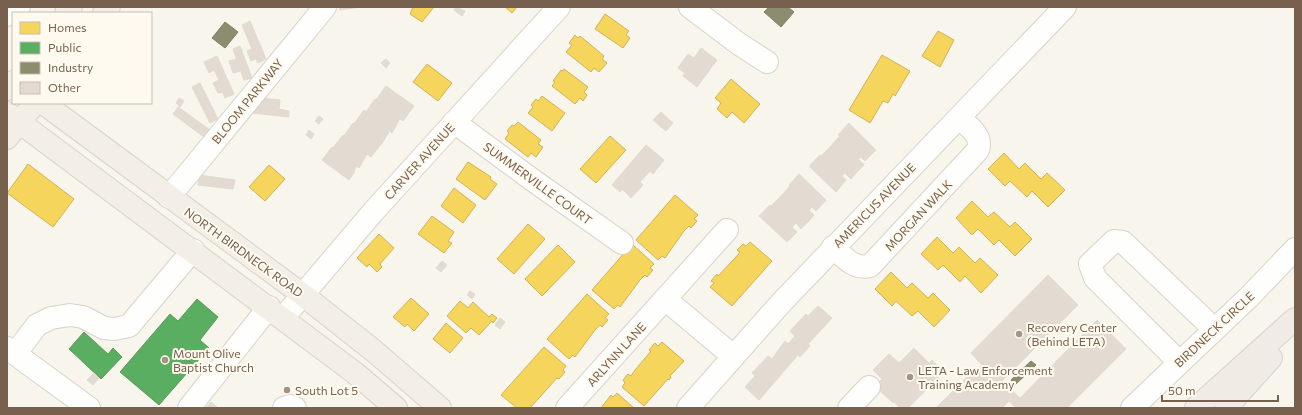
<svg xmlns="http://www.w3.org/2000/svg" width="1302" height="415" font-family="Commissioner,sans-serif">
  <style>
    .homes { fill: #f6d55c; stroke: #d0b258 }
    .public { fill: #5aae61; stroke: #63975b }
    .industry { fill: #8c8c6e; stroke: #867f64 }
    .building { fill: #e3dbd2; stroke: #e1dacf }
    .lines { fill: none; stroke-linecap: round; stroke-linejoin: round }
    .minor-casing { stroke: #d8d2cb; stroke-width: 24 }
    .major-casing { stroke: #d9d2cb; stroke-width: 24 }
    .highway-casing { stroke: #d9d2cb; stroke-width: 24 }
    .minor { stroke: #fefefc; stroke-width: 22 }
    .major { stroke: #f3efe6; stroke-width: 22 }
    .highway { stroke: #f1ebe6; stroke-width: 22 }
    .poi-dot { fill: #a49485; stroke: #fffaf0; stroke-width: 1.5 }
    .labels { text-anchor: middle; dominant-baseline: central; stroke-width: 4; stroke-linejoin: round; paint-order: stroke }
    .street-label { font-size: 12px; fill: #77604d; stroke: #fffaf0 }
    .poi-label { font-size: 12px; fill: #77604d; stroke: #fffaf0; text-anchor: start }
  </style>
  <rect width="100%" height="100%" fill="#f8f5ed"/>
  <path class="homes" d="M 413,7 L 434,7 L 422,22 L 410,14 Z
    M 505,7 L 517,7 L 512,13 Z
    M 605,14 L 629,31 L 626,35 L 630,38 L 623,48 L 595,29 Z
    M 938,31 L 954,40 L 940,67 L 922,56 Z
    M 575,35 L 578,38 L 580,36 L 604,56 L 602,59 L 607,63 L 599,72 L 594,68 L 591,72 L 566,52 L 572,45 L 569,43 Z
    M 882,55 L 910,71 L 895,96 L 893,94 L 888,103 L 883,101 L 870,123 L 849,110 Z
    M 427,64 L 452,83 L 438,101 L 413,82 Z
    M 564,69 L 588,87 L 584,92 L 587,95 L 583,101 L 580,98 L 575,104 L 552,86 L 555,82 L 553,81 L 561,70 L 563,71 Z
    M 731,79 L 760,104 L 744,123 L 732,112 L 727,118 L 717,109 L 721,103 L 715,98 Z
    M 542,96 L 565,113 L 552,131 L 528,113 L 533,107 L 531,105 L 536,99 L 538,101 Z
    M 518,122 L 541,140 L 538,144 L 543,147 L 536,157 L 531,153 L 528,157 L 505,139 L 509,133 L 507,131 L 512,125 L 514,126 Z
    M 610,136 L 626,150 L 596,183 L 580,169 Z
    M 1004,153 L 1019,169 L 1025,163 L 1041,179 L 1047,173 L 1065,190 L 1048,207 L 1032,191 L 1027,197 L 1010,181 L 1005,186 L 988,169 Z
    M 468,162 L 491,177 L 490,179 L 497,184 L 485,200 L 456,179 Z
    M 28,164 L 74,199 L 53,227 L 7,193 Z
    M 269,165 L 285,179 L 265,201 L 249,187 Z
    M 454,188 L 476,205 L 463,223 L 441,206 Z
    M 675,195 L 698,215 L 694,219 L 697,221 L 691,228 L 689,226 L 684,231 L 665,258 L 662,256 L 658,260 L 636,240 Z
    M 972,201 L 988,217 L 994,212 L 1010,227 L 1015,222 L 1032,239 L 1015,256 L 999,240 L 994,245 L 978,229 L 972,235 L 956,218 Z
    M 432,216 L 454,232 L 448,241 L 452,243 L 444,253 L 418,234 Z
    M 528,224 L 545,239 L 514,274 L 497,259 Z
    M 379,234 L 394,248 L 380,264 L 382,267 L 377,272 L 369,264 L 367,267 L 357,258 Z
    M 937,237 L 953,253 L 959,247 L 975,263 L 980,258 L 998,275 L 981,293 L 965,276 L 960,282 L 943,265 L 938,270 L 921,254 Z
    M 750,242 L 772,261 L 732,306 L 710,287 L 714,283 L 711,281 L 717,274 L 718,276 L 735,258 L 740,252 L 737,250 L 743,244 L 746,246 Z
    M 632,244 L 654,264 L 650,268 L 653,270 L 647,277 L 645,275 L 640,280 L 620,307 L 618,305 L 614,309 L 592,290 Z
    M 558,245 L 575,262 L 542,296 L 525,279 Z
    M 891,272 L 907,288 L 912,283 L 928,298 L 933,293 L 950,310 L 934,327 L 918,311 L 912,316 L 896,301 L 892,306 L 875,289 Z
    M 587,294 L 609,314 L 605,318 L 608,320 L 602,327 L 600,325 L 595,330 L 575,357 L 573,355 L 569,359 L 547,339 Z
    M 411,298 L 429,314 L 414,331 L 407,324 L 405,327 L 393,317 Z
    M 460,301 L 468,308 L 473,302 L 489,317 L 492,314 L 497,318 L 493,323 L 492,321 L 479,335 L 471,328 L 466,333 L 447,316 Z
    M 446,323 L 463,338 L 450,353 L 433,339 Z
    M 662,342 L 684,361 L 670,376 L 671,377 L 669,380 L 668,379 L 644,406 L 622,387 L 625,383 L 623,380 L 628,374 L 631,376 L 635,370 L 651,351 L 649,350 L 655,343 L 658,346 Z
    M 544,347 L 566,366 L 563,370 L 565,372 L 559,379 L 557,378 L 530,408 L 517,408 L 501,395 Z
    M 617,393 L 634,408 L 601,408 L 611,395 L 613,397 Z"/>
  <path class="public" d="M 197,299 L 218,317 L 200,340 L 209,348 L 159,405 L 120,372 L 170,314 L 178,321 Z
    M 84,332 L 108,354 L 113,348 L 122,357 L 101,379 L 69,349 Z"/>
  <path class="industry" d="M 769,7 L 788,7 L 794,12 L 781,27 L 764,12 Z
    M 225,22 L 238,32 L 225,48 L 212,38 Z
    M 1031,361 L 1036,365 L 1015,385 L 1011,380 Z"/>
  <path class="building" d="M 339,7 L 361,7 L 340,10 Z
    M 456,7 L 465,11 L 462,16 L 454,10 Z
    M 250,21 L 266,59 L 258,63 L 256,59 L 251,61 L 247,51 L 252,49 L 242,25 Z
    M 240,46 L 252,78 L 244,80 L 233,49 Z
    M 701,48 L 717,60 L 697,87 L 683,76 L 685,73 L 678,68 L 688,54 L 694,58 Z
    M 217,56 L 234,94 L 225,98 L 223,92 L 218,93 L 213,83 L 219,80 L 214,70 L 209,73 L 204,62 Z
    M 236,59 L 240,71 L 233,73 L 229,61 Z
    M 386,59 L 390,63 L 386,68 L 381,63 Z
    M 200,83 L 218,119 L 210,123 L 192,87 Z
    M 386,86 L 414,106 L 403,121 L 376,100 Z
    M 179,98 L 184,101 L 180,107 L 176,103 Z
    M 260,98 L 280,100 L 279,109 L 289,111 L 289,117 L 252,113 L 253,106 L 259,106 Z
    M 375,99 L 400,118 L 392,133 L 366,112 Z
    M 178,107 L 210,130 L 204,137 L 173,114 Z
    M 364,110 L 389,132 L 382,143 L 354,124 Z
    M 661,112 L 673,123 L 666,131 L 653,120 Z
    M 319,116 L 323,119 L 319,124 L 315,121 Z
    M 353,123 L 382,143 L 371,157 L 344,136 Z
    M 849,123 L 876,150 L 865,161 L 861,157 L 858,160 L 837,139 L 840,136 L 838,135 Z
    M 309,130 L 314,134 L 311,139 L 306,135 Z
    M 343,135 L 367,154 L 359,168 L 333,148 Z
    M 837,139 L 864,165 L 856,173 L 830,147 Z
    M 646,145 L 664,160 L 653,174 L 650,171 L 640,182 L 643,185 L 631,198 L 622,189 L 620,192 L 612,185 Z
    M 332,147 L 357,166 L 354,170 L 355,171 L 349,180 L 322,160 Z
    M 830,147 L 856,173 L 851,179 L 845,173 L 842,176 L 821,156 Z
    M 820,155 L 846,180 L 836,192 L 810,167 L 810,165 Z
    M 799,174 L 826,200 L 816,211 L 789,185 Z
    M 199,175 L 235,180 L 233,189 L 198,185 Z
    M 790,186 L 812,207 L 809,210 L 814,215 L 808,222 L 781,196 Z
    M 781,196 L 808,222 L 801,229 L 796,223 L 792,227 L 771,206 Z
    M 770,205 L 797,232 L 787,242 L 759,216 Z
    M 442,261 L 447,265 L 441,272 L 436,268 Z
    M 1048,275 L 1078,305 L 1002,381 L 1020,398 L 1097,320 L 1126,349 L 1067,408 L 1027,408 L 1024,406 L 1022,408 L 1016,408 L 1009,401 L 1002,408 L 936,408 L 976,368 L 978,369 L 982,365 L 971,353 Z
    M 470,291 L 475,294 L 472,299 L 467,295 Z
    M 818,306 L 832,318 L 808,344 L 810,346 L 800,357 L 798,355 L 759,400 L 745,387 L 755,376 L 752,373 L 768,356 L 772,359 L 785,341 L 788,344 L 795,336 L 790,331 L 806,314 L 808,316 Z
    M 500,318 L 505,322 L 500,329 L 495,325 Z
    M 914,348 L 929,363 L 932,360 L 940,368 L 936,372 L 940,376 L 908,408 L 900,408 L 894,402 L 893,403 L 875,386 L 882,379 L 873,370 L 889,354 L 899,363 Z
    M 94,373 L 99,378 L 93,385 L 87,380 Z
    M 211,402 L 218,408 L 206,408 Z"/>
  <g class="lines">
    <defs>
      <path id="minor" d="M 690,7 L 739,44 L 767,62
        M 7,15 L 16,11 L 19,7
        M 454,122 L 534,181 L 622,243
        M 169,197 L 325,7
        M 833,247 C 844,257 854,270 870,266 L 978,150 C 983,136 969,127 960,118
        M 665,299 L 733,356
        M 283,318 L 373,212 L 559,7
        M 7,348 L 89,408
        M 15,354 L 37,325 L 51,318 L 70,315 L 83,317 L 104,328 L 114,329 L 129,326 L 193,250
        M 1179,362 L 1095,278 L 1090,264 L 1114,241 L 1123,242 L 1214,329
        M 189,408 L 269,307
        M 284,408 L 290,406 L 295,408
        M 567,408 L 727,230
        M 688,408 L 781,303 L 1065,7
        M 849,408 L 869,387
        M 1132,408 L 1249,297 L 1295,249"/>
      <path id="major" d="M 66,13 L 71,7
        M 104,13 L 109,7
        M 7,89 L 13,82
        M 43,103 L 303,295 L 374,351 L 440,408
        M 7,113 L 355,373 L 396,408
        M 7,138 L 35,103"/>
      <path id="highway" d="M 1196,408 L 1295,319
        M 1226,408 L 1271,358"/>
    </defs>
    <use href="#minor" class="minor-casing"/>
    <use href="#major" class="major-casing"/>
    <use href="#highway" class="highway-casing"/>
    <use href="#minor" class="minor"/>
    <use href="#major" class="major"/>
    <use href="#highway" class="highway"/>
  </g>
  <g class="poi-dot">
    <circle cx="1019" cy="334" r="4"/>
    <circle cx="165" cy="360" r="4"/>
    <circle cx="910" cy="377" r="4"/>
    <circle cx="287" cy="390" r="4"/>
  </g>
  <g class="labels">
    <g class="street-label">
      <text transform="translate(247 101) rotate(-51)">BLOOM PARKWAY</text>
      <text transform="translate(419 161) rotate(-48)">CARVER AVENUE</text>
      <text transform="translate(538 183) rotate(36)">SUMMERVILLE COURT</text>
      <text transform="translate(874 205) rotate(-46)">AMERICUS AVENUE</text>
      <text transform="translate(918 215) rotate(-47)">MORGAN WALK</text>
      <text transform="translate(244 252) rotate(36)">NORTH BIRDNECK ROAD</text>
      <text transform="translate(1214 329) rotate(-43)">BIRDNECK CIRCLE</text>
      <text transform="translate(616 354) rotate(-48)">ARLYNN LANE</text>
    </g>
    <g class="poi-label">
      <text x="1027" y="327">Recovery Center<tspan x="1027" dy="14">(Behind LETA)</tspan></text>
      <text x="173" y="353">Mount Olive<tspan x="173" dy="14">Baptist Church</tspan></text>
      <text x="918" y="370">LETA - Law Enforcement<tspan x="918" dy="14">Training Academy</tspan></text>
      <text x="295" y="390">South Lot 5</text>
    </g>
  </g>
  <rect width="1302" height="415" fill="none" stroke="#77604d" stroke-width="16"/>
  <rect x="12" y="12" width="140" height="92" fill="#fffaf0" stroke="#c9bcaf"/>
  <rect x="20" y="22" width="20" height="12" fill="#f6d55c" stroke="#c9bcaf"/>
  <text x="48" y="32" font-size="12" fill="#77604d">Homes</text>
  <rect x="20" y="42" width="20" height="12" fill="#5aae61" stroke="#c9bcaf"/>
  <text x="48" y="52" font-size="12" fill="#77604d">Public</text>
  <rect x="20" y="62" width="20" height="12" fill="#8c8c6e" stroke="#c9bcaf"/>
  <text x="48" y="72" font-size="12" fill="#77604d">Industry</text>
  <rect x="20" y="82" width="20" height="12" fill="#e3dbd2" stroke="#c9bcaf"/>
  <text x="48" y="92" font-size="12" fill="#77604d">Other</text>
  <path d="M1162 395v6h116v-6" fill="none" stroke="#77604d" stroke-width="2"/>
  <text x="1168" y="395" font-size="12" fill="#77604d" stroke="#fffaf0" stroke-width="3" paint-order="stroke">50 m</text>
</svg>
